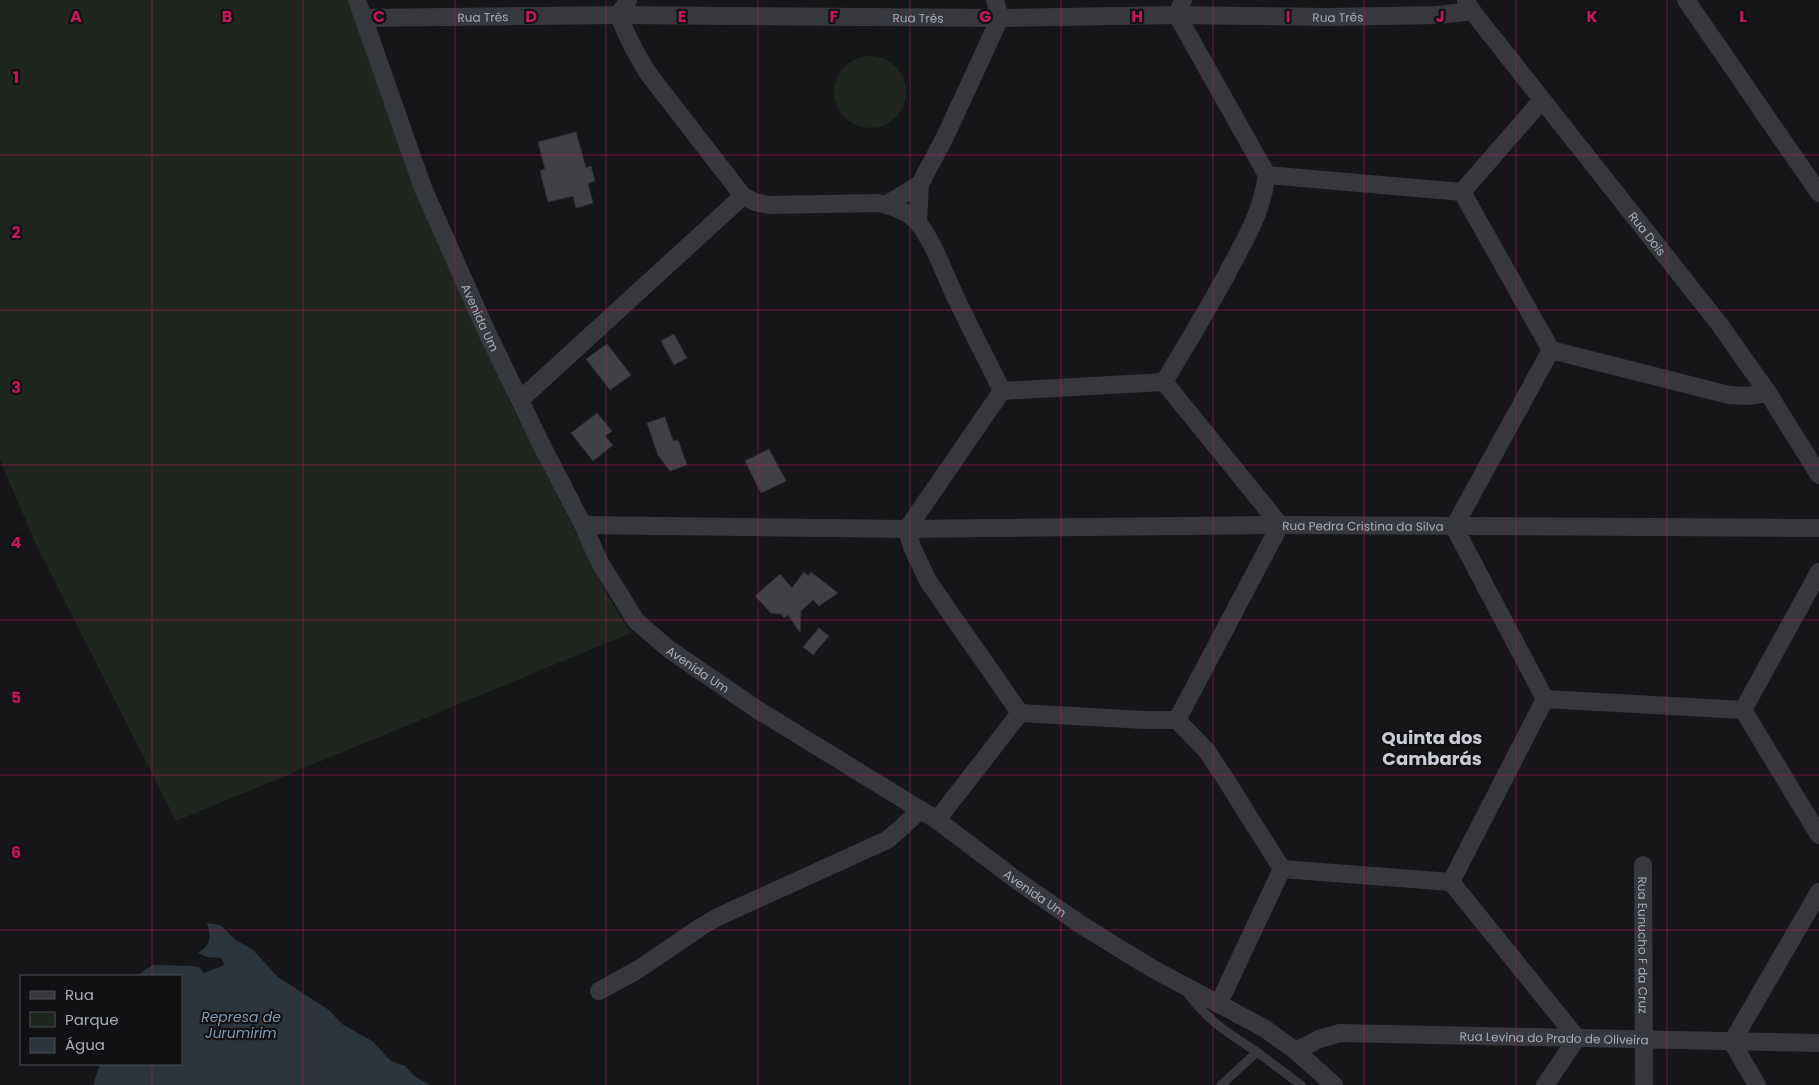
<svg xmlns="http://www.w3.org/2000/svg" width="1819" height="1085" font-family="Poppins,sans-serif">
  <style>
    .green { fill: #1e261f }
    .water { fill: #2c353c }
    .building { fill: #404145; stroke: #303034 }
    .lines { fill: none; stroke-linecap: round; stroke-linejoin: round }
    .service { stroke: #37383d; stroke-width: 9 }
    .minor { stroke: #37383d; stroke-width: 18 }
    .grid { fill: none; stroke: #c2185b; stroke-width: 1; stroke-opacity: 0.55 }
    .labels { text-anchor: middle; dominant-baseline: central; stroke-width: 4.5; stroke-linejoin: round; paint-order: stroke }
    .street-label { font-size: 12px; fill: #a8adb8; stroke: #111113 }
    .water-label { font-size: 14px; font-style: italic; fill: #7f9bb3; stroke: #111113 }
    .district-label { font-size: 18px; font-weight: bold; fill: #c9ccd4; stroke: #111113 }
    .grid-label { font-size: 16px; text-anchor: middle; font-weight: bold; fill: #c2185b; stroke: #111113; stroke-width: 4.5; stroke-linejoin: round; paint-order: stroke }
  </style>
  <rect width="100%" height="100%" fill="#161618"/>
  <path class="green" d="M 0,0 L 352,0 L 420,197 L 511,404 L 607,594 L 631,633 L 176,821 L 36,544 L 0,460 Z
    M834 92a36 36 0 1 1 72 0a36 36 0 1 1-72 0Z"/>
  <path class="water" d="M 207,923 L 220,925 L 237,941 L 252,949 L 278,977 L 329,1010 L 342,1024 L 372,1041 L 391,1061 L 405,1066 L 414,1076 L 430,1085 L 93,1085 L 100,1064 L 181,1064 L 181,976 L 136,976 L 153,965 L 193,966 L 199,967 L 204,973 L 224,965 L 222,958 L 207,957 L 198,953 C 212,944 211,938 207,923 Z"/>
  <path class="building" d="M 576,132 L 586,168 L 591,166 L 595,181 L 588,183 L 593,203 L 576,208 L 573,196 L 548,202 L 540,171 L 545,169 L 538,142 Z
    M 674,334 L 687,358 L 674,365 L 661,341 Z
    M 607,344 L 631,375 L 610,390 L 586,359 Z
    M 597,413 L 612,431 L 605,436 L 613,445 L 593,461 L 571,433 Z
    M 665,417 L 673,441 L 678,440 L 687,465 L 670,471 L 658,455 L 647,423 Z
    M 769,449 L 786,481 L 761,493 L 745,461 Z
    M 804,572 L 808,576 L 811,572 L 838,593 L 819,606 L 813,600 L 801,611 L 800,633 L 788,615 L 784,618 L 781,614 L 771,613 L 755,596 L 780,574 L 792,588 Z
    M 819,628 L 829,636 L 813,655 L 803,647 Z"/>
  <g class="lines">
    <path class="service" d="M 1186,991 C 1208,1021 1226,1032 1257,1052
      M 1221,1085 L 1257,1052 L 1301,1085"/>
    <g class="minor">
      <path id="s1" d="M 357,0 L 423,188 L 485,328 L 542,446 L 583,525 L 599,561 L 636,621 L 670,650 L 758,710 L 937,820 L 1019,882 L 1083,926 L 1153,969 L 1264,1028 L 1296,1051 L 1334,1085"/>
      <path d="M 628,0 L 619,15 C 626,36 636,53 647,72 L 743,196 L 755,202 L 769,205 L 878,203 C 893,206 908,211 918,223 C 934,242 945,276 956,298 C 971,330 987,360 1002,391"/>
      <path d="M 1686,0 L 1819,193"/>
      <path id="s2" d="M 1466,1 L 1472,11 L 1720,325 L 1768,393 L 1819,475"/>
      <path id="s3" d="M 363,18 L 619,15 L 1000,18 L 1177,15 L 1329,17 L 1438,15 L 1472,11"/>
      <path d="M 1267,175 L 1462,192 L 1542,100"/>
      <path d="M 1462,192 L 1551,350 L 1729,395 L 1747,396 L 1768,393"/>
      <path d="M 886,205 L 920,184"/>
      <path d="M 918,222 L 920,184 L 944,139 L 1000,18 L 995,0"/>
      <path d="M 1164,382 C 1186,345 1209,308 1229,270 C 1247,236 1261,214 1267,175 L 1177,15 L 1183,0"/>
      <path d="M 1164,382 L 1280,525 L 1177,720"/>
      <path d="M 1002,391 L 1164,382"/>
      <path d="M 520,400 L 743,196"/>
      <path id="s4" d="M 583,525 L 907,529 L 1280,525 L 1819,528"/>
      <path d="M 907,529 L 912,547 L 928,581 L 1020,713"/>
      <path d="M 907,529 L 1002,391"/>
      <path d="M 1545,699 L 1454,527 L 1551,350"/>
      <path d="M 1545,699 L 1743,710"/>
      <path d="M 1743,710 L 1819,572"/>
      <path d="M 1743,710 L 1819,835"/>
      <path d="M 1020,713 L 1145,720 L 1177,720 L 1206,750 L 1226,780 L 1282,869"/>
      <path d="M 937,820 L 1020,713"/>
      <path id="s5" d="M 1643,865 L 1644,1085"/>
      <path d="M 1282,869 L 1451,882 L 1577,1038 L 1545,1085"/>
      <path d="M 1451,882 L 1545,699"/>
      <path d="M 599,991 L 639,969 L 702,926 L 720,916 L 887,840 L 899,830 L 920,810"/>
      <path d="M 1219,1003 L 1282,869"/>
      <path id="s6" d="M 1296,1051 L 1319,1039 L 1340,1033 L 1819,1043"/>
      <path d="M 1757,1085 L 1732,1042 L 1819,892"/>
    </g>
  </g>
  <path class="grid" d="M 152,0 L 152,976M 303,0 L 303,1085M 455,0 L 455,1085M 606,0 L 606,1085M 758,0 L 758,1085M 910,0 L 910,1085M 1061,0 L 1061,1085M 1213,0 L 1213,1085M 1364,0 L 1364,1085M 1516,0 L 1516,1085M 1667,0 L 1667,1085M 0,155 L 1819,155M 0,310 L 1819,310M 0,465 L 1819,465M 0,620 L 1819,620M 0,775 L 1819,775M 0,930 L 1819,930M 152,1064 L 152,1085"/>
  <g class="labels">
    <g class="street-label">
      <text stroke="none"><textPath href="#s3" startOffset="120">Rua Três</textPath></text>
      <text stroke="none"><textPath href="#s3" startOffset="975">Rua Três</textPath></text>
      <text stroke="none"><textPath href="#s3" startOffset="555">Rua Três</textPath></text>
      <text stroke="none"><textPath href="#s2" startOffset="295">Rua Dois</textPath></text>
      <text stroke="none"><textPath href="#s1" startOffset="341">Avenida Um</textPath></text>
      <text stroke="none"><textPath href="#s4" startOffset="780">Rua Pedra Cristina da Silva</textPath></text>
      <text stroke="none"><textPath href="#s1" startOffset="761">Avenida Um</textPath></text>
      <text stroke="none"><textPath href="#s1" startOffset="1166">Avenida Um</textPath></text>
      <text stroke="none"><textPath href="#s5" startOffset="80">Rua Eunucho F da Cruz</textPath></text>
      <text stroke="none"><textPath href="#s6" startOffset="262">Rua Levina do Prado de Oliveira</textPath></text>
    </g>
    <g class="water-label">
      <text x="241" y="1017">Represa de<tspan x="241" dy="16">Jurumirim</tspan></text>
    </g>
    <g class="district-label">
      <text x="1432" y="737">Quinta dos<tspan x="1432" dy="21">Cambarás</tspan></text>
    </g>
  </g>
  <g class="grid-label">
    <text x="76" y="22">A</text>
    <text x="227" y="22">B</text>
    <text x="379" y="22">C</text>
    <text x="531" y="22">D</text>
    <text x="682" y="22">E</text>
    <text x="834" y="22">F</text>
    <text x="985" y="22">G</text>
    <text x="1137" y="22">H</text>
    <text x="1288" y="22">I</text>
    <text x="1440" y="22">J</text>
    <text x="1592" y="22">K</text>
    <text x="1743" y="22">L</text>
    <text x="16" y="83">1</text>
    <text x="16" y="238">2</text>
    <text x="16" y="393">3</text>
    <text x="16" y="548">4</text>
    <text x="16" y="703">5</text>
    <text x="16" y="858">6</text>
  </g>
  <rect x="20" y="975" width="162" height="90" fill="#111113" stroke="#4d4f55"/>
  <rect x="30" y="991" width="25" height="8" fill="#37383d" stroke="#4d4f55"/>
  <text x="65" y="1000" font-size="15" fill="#a8adb8">Rua</text>
  <rect x="30" y="1012" width="25" height="15" fill="#1e261f" stroke="#4d4f55"/>
  <text x="65" y="1025" font-size="15" fill="#a8adb8">Parque</text>
  <rect x="30" y="1038" width="25" height="15" fill="#2c353c" stroke="#4d4f55"/>
  <text x="65" y="1050" font-size="15" fill="#a8adb8">Água</text>
</svg>
